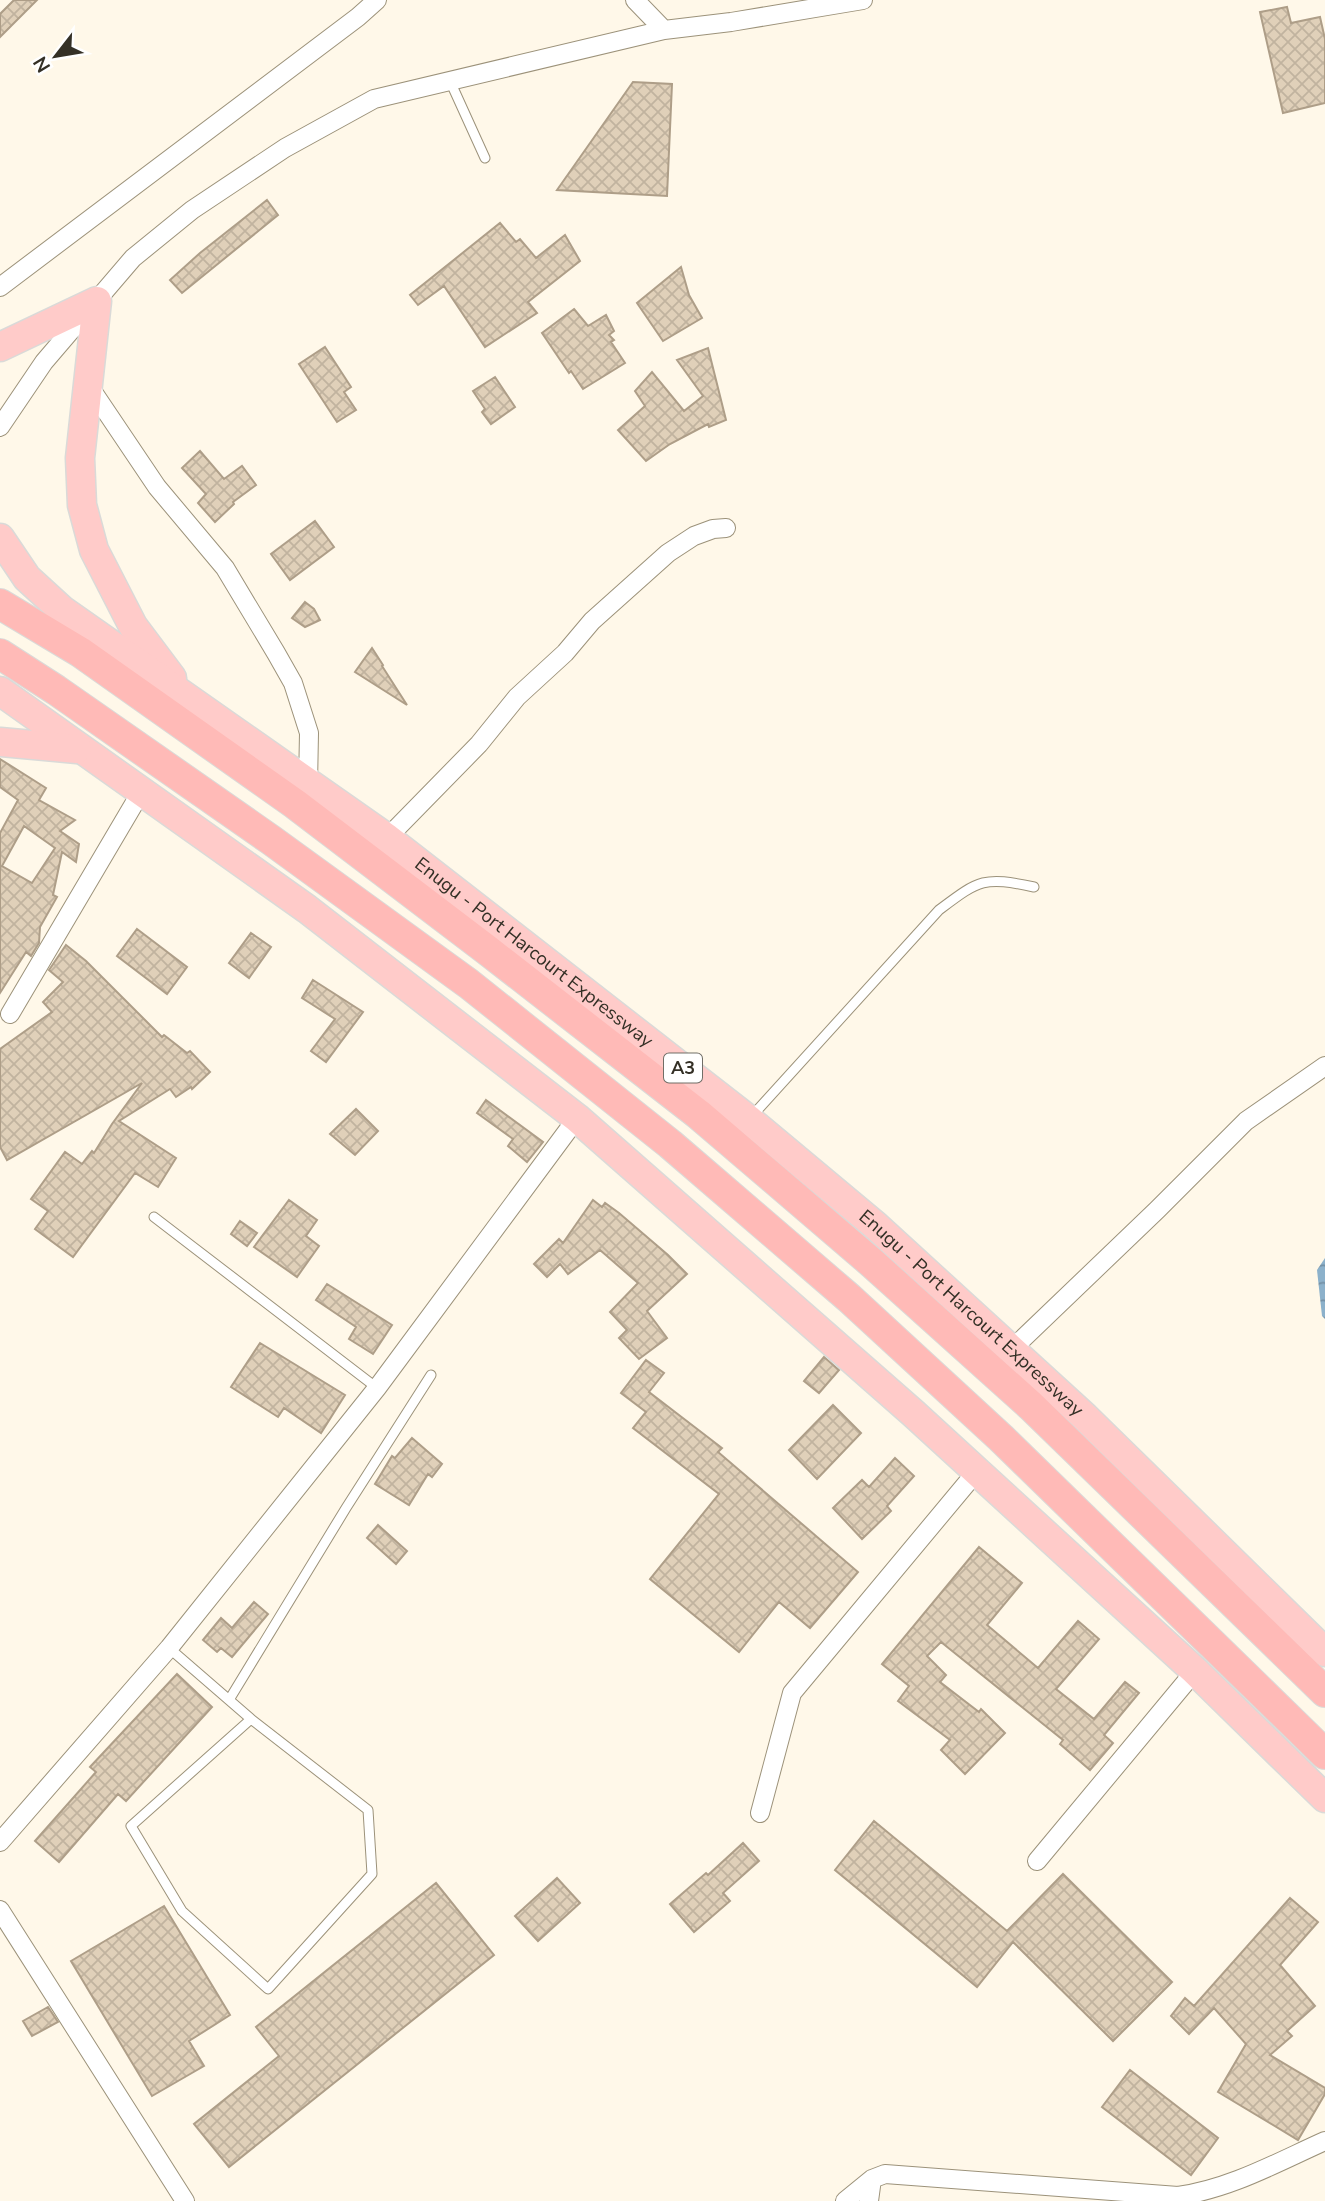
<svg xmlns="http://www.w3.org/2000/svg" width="1325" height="2201" font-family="'Nunito Sans',sans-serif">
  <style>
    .water { fill: url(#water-waves) }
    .building { fill: url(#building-cross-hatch); stroke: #ae9e88; stroke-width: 2; fill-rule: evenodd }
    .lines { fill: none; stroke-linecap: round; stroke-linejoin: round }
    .service-casing { stroke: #9c927a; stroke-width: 11 }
    .minor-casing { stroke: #9c927a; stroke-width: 20 }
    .primary-casing { stroke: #dadad8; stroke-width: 31 }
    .trunk-casing { stroke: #dadad8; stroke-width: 32 }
    .service { stroke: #fff; stroke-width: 9 }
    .minor { stroke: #fff; stroke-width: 18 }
    .primary { stroke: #ffcbc9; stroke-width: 28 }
    .trunk { stroke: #ffbab7; stroke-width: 30 }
    .labels { text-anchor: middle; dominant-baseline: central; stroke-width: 7; stroke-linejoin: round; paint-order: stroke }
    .shield { fill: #fff; stroke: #716e67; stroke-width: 2 }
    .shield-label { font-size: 18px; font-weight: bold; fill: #343026 }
    .street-label { font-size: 19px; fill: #343026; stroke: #fff }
  </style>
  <defs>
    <pattern id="water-waves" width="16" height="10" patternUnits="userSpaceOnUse" patternTransform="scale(1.75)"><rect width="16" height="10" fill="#8cb1cb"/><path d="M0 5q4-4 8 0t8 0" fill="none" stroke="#7390a5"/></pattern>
    <pattern id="building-cross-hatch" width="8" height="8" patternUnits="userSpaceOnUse" patternTransform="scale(1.75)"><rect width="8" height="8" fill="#e0d0b9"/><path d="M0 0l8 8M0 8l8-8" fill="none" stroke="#c1b39f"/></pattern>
  </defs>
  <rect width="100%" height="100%" fill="#fff8e9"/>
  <path class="water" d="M 1325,1258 L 1325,1319 L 1322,1316 L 1317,1270 Z"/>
  <path class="building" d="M 14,0 L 37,0 L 0,37 L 0,14 Z
    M 1287,7 L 1291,23 L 1320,17 L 1325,39 L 1325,103 L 1283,113 L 1260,12 Z
    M 633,82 L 672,84 L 667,196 L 557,190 Z
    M 267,200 L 278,215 L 182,293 L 170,280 L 200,253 Z
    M 500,223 L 516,242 L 520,239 L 536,258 L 565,235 L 580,261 L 528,302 L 537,313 L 485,347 L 444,286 L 418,305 L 410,295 Z
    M 681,267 L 689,295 L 702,318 L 663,341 L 637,303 Z
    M 574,309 L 588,326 L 606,315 L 614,331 L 609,335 L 614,340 L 611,342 L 625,363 L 583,389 L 571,371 L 569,373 L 542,333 Z
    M 325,347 L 351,387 L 344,392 L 356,410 L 337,422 L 299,364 Z
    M 708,348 L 726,420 L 709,427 L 708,424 L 670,444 L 646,461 L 618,430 L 645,406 L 635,391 L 652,372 L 684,411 L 703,396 L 677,360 Z
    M 495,377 L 515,407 L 491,424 L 482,412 L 485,409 L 473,391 Z
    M 200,451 L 224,479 L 242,466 L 256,485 L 233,502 L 234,504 L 215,522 L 198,503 L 206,494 L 182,468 Z
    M 315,521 L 334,547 L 290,580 L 271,554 Z
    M 305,602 L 314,609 L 320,620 L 305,627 L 292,618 Z
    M 372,648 L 383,665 L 382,666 L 407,705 L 355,672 Z
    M 0,759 L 46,788 L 39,800 L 75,820 L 60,831 L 79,844 L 76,862 L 62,852 L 53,895 L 57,897 L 40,927 L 39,943 L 31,956 L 26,952 L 0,993 L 0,833 L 18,800 L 0,787 ZM 24,826 L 55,848 L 32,883 L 2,866 Z
    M 137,929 L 187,967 L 167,994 L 117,956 Z
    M 251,933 L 271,947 L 249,978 L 229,963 Z
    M 66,945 L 86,961 L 162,1037 L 164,1035 L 187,1053 L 190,1051 L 210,1072 L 192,1089 L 191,1087 L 176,1097 L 170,1089 L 119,1121 L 176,1158 L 158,1187 L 135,1173 L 73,1257 L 35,1229 L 48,1211 L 31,1199 L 65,1152 L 82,1164 L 92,1151 L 94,1153 L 112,1124 L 142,1083 L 7,1160 L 0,1147 L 0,1049 L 52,1012 L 43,1002 L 63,982 L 49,970 Z
    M 313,980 L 363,1012 L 326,1062 L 311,1051 L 335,1019 L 302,998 Z
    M 486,1100 L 543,1142 L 527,1162 L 508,1146 L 513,1139 L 477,1113 Z
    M 356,1109 L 378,1131 L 355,1155 L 330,1134 Z
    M 289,1200 L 317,1220 L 306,1236 L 319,1246 L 297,1277 L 254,1247 Z
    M 593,1200 L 602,1207 L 605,1203 L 619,1213 L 668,1255 L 687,1274 L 647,1311 L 667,1338 L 639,1359 L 619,1338 L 627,1330 L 610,1312 L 638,1283 L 600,1250 L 568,1274 L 560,1264 L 547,1277 L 534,1264 L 559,1239 L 563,1243 Z
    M 240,1221 L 257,1233 L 247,1246 L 231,1234 Z
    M 327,1284 L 392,1325 L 373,1354 L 349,1339 L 356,1327 L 316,1300 Z
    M 260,1343 L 345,1395 L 321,1433 L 284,1408 L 278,1417 L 231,1387 Z
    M 824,1357 L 839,1370 L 819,1393 L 804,1381 Z
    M 646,1360 L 664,1373 L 649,1392 L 722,1448 L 718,1452 L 858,1572 L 810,1628 L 779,1602 L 739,1652 L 650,1579 L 719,1494 L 633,1428 L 646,1412 L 621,1393 Z
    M 833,1405 L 861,1433 L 817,1479 L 789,1450 Z
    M 412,1438 L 442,1464 L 432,1477 L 428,1474 L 409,1505 L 375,1484 L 392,1456 L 395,1458 Z
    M 895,1458 L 914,1476 L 887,1506 L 891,1511 L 862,1539 L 833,1508 L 862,1480 L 869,1487 Z
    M 378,1525 L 407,1551 L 396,1564 L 367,1538 Z
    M 979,1547 L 1022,1583 L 987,1625 L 1038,1668 L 1078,1621 L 1099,1639 L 1056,1689 L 1094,1719 L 1125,1682 L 1139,1693 L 1104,1735 L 1113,1743 L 1090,1770 L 1060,1744 L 1063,1740 L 941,1642 L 927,1656 L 946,1675 L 940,1682 L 979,1712 L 981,1709 L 1005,1733 L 965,1774 L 941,1750 L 950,1740 L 898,1701 L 909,1686 L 882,1664 Z
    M 254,1602 L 268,1614 L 232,1657 L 221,1648 L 217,1652 L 203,1640 L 221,1618 L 232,1628 Z
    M 177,1674 L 212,1707 L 126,1801 L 118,1794 L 59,1862 L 35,1841 L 96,1772 L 90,1767 Z
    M 874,1821 L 1007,1931 L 1063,1874 L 1172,1982 L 1113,2041 L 1013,1942 L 977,1987 L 835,1870 Z
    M 743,1843 L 759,1861 L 723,1893 L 730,1901 L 694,1932 L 670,1904 L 706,1873 L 708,1875 Z
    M 557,1878 L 580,1903 L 538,1941 L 515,1916 Z
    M 436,1883 L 494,1955 L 229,2167 L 194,2124 L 279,2056 L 256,2027 Z
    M 1290,1898 L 1318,1922 L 1280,1965 L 1315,2006 L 1287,2031 L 1292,2036 L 1270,2055 L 1325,2088 L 1325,2094 L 1298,2140 L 1218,2092 L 1246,2044 L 1214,2008 L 1189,2034 L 1171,2016 L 1185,1998 L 1194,2006 Z
    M 164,1906 L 230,2015 L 189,2041 L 204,2066 L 152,2096 L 71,1961 Z
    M 48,2007 L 58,2022 L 32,2036 L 23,2021 Z
    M 1130,2070 L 1218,2138 L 1191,2175 L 1102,2107 Z"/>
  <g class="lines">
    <defs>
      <path id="service" d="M 450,81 L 485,158
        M 752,1116 L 939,910 C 979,880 983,876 1034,887
        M 154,1217 L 377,1388
        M 169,1648 L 251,1719 L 368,1810 L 372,1874 L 268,1989 L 182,1911 L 131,1826 L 251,1719
        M 229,1700 L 346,1508 L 431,1375"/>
      <path id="minor" d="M 635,0 L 664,30
        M 0,287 L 358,17 L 377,0
        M 87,383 L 157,487 L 225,568 L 276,653 L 293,683 L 309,733 L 308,785
        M 0,427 L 44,362 L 133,258 L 192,210 L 285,148 L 374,99 L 664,30 L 731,22 L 863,0
        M 387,838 L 479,744 L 517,697 L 565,653 L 592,621 L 668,553 L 694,536 L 713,529 L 726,528
        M 10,1014 L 141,792
        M 1011,1350 L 1157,1210 L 1246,1121 L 1325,1066
        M 760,1813 L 792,1693 L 977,1471
        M 0,1842 L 169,1648 L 377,1388 L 577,1118
        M 1037,1861 L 1195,1671
        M 0,1910 L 185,2201
        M 845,2201 L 872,2179 L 885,2174 L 1178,2196 C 1230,2189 1278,2162 1325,2141
        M 869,2201 L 872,2179"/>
      <g id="primary">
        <path d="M 0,347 L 97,301 L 80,458 L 82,505 L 94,550 L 133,626 L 172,678"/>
        <path id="s1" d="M 0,538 L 27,578 L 62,610 L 387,838 L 748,1119 L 876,1226 L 1085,1417 L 1325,1652"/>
        <path d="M 0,691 L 307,909 L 577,1118 L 913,1413 L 1195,1671 L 1325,1798"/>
        <path d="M 0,742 L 77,749"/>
      </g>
      <path id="trunk" d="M 0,604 L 80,652 L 295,804 L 487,950 L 698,1114 L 872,1263 L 1031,1406 L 1325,1692
        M 0,654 L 56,690 L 271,840 L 469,984 L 670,1144 L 849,1298 L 1001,1438 L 1325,1754"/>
    </defs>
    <use href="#service" class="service-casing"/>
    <use href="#minor" class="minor-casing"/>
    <use href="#primary" class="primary-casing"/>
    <use href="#trunk" class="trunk-casing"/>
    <use href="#service" class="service"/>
    <use href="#minor" class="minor"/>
    <use href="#primary" class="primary"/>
    <use href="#trunk" class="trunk"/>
  </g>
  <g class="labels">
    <rect class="shield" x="664" y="1053.5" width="38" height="29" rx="5"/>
    <g class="shield-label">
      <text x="683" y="1068">A3</text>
    </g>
    <g class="street-label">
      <text stroke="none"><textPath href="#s1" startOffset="679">Enugu - Port Harcourt Expressway</textPath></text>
      <text stroke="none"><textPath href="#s1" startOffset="1246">Enugu - Port Harcourt Expressway</textPath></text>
    </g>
  </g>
  <g transform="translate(56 56) rotate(239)" stroke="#ffffff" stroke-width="5" paint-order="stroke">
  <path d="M0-5L12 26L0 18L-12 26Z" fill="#343026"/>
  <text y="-10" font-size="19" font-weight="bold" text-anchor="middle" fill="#343026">N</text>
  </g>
</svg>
